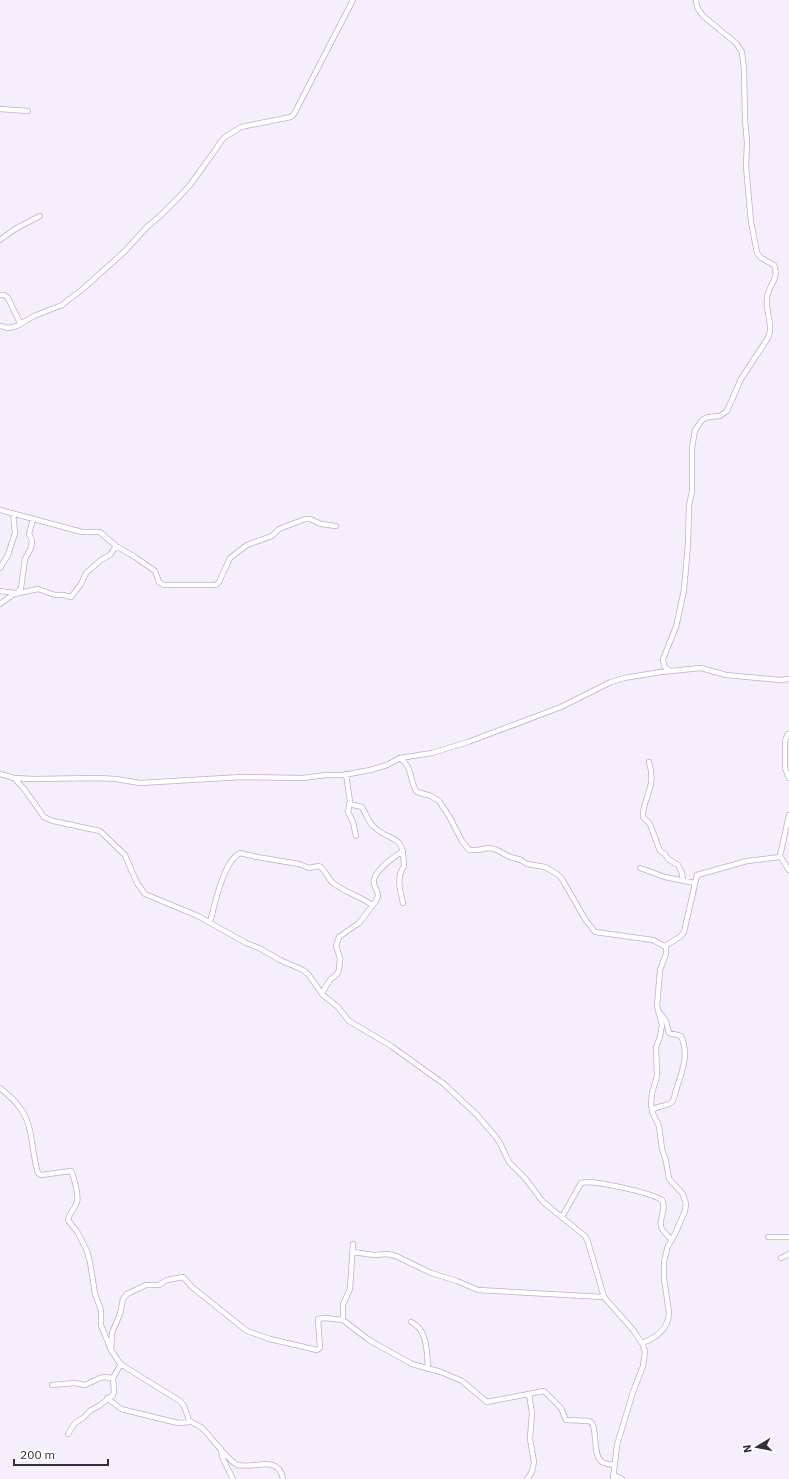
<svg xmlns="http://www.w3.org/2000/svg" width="789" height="1479" font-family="'IBM Plex Sans',sans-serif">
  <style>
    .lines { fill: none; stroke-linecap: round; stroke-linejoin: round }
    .minor-casing { stroke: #c2adcc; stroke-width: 6 }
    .minor { stroke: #fff; stroke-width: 4.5 }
  </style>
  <rect width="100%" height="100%" fill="#f7eefc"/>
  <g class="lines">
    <defs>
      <path id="minor" d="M 0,109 L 28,111
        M 0,240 L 15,229 L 40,216
        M 0,295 L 4,295 L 8,298 L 20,323
        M 0,326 L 8,328 L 17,326 L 34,316 L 62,305 L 84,288 L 124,252 L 147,227 L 161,215 L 178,198 L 190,185 L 216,149 L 221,141 L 225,137 L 241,127 L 291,117 L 294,114 L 353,0
        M 0,510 L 82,532 L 100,532 L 116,546 L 135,557 L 155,571 L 159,582 L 164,585 L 216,585 L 219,582 L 230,558 L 247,545 L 272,536 L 279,529 L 305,519 L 310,519 L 321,524 L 336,526
        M 0,568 L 8,555 L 15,533 L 13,513
        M 0,591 L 15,593
        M 17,593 L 21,588 L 25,559 L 31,548 L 32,540 L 29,534 L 33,519
        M 0,604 L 14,594 L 38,589 L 55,595 L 63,595 L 71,597 L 81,584 L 86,573 L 101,560 L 110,555 L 116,546
        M 670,671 L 664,666 L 663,659 L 676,627 L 684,590 L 688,544 L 689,505 L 692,492 L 692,448 L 695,430 L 702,420 L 708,417 L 720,416 L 727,411 L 741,379 L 768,338 C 774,326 765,311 767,298 C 768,286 780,278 774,265 L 761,258 L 757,253 L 751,222 L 746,166 L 747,143 L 745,119 L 744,69 L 742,52 L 736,43 L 703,16 L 697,7 L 696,0
        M 788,734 L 785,741 L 785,768 L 789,778
        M 400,758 C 413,767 409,781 417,792 L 431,796 L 439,801 L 449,816 L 462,841 L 469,850 L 477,850 L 489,848 L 495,849 L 510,857 L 521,860 L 527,864 L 545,867 L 557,874 L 562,879 L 585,919 L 595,932 L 653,940 L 666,947 L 666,954 L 660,970 L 657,1006 L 662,1025 L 660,1037 L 656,1047 L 657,1076 L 652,1093 L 651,1105 L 653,1114 L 659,1126 L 662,1149 L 666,1161 L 669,1179 L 683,1194 L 686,1204 L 685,1211 L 675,1234 L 668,1246 L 664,1261 L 664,1278 L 669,1313 C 668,1330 656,1338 642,1343
        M 649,762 C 651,769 653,779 650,787 C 648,797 642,807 643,817 L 650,824 L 660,851 L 665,854 L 668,859 L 678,865 L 682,873 L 683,881
        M 0,774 L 14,778 L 25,790 L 44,817 L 53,821 L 100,831 L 125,855 L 137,883 L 145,894 L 198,916 L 246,943 L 259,948 L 280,960 L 303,970 L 308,974 L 323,995 L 338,1007 L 349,1021 L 391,1046 L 444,1084 L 477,1115 L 495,1136 L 500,1143 L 509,1162 L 525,1178 L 543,1202 L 585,1236 L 588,1242 L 604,1297 L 634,1331 L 643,1345 L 645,1352 L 643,1366 L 633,1392 L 617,1445 L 613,1479
        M 346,774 L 350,802 L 348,812 L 353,822 L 356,836
        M 14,778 L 34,779 L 97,778 L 116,779 L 140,783 L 242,777 L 303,778 L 326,775 L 344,775 L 370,770 L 387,765 L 400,758 L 432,753 L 468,742 L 561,707 L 611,682 L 624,678 L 661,672 L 701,668 L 726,675 L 780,680 L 789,679
        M 349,804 L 362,807 C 366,814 368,821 373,826 C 392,845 403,830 404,866 C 396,878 400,890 403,903
        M 789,815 L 780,856 L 789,870
        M 640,868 L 665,877 L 695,883
        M 210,922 C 215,904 223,862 240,853 L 257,857 L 299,864 L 309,868 L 319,866 C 326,870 327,878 333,883 C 344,892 360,896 372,905
        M 665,946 L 681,936 L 684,932 L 697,875 L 747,861 L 780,857
        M 322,993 L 330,980 L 337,974 L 339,970 L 340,958 L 336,946 L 339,937 L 359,923 L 376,901 L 378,896 C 378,891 375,888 374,884 C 371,872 394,857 403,851
        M 0,1088 C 7,1094 15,1100 20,1108 C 34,1126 31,1152 38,1173 L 41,1175 L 71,1171 C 74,1177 79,1196 77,1202 C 75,1209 69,1213 68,1220 L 78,1233 L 87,1251 L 90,1262 L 95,1294 L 101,1310 L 101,1325 L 111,1350 L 119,1362 L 125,1367 L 180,1401 L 184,1406 L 189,1420 C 193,1424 200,1425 204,1430 C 211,1437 230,1463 238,1465 C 254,1469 279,1454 283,1479
        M 652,1111 C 657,1104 666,1108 672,1102 C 675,1098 675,1092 677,1087 C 683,1070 689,1053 681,1036 L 669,1033 L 666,1021 L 660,1013
        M 562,1217 L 581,1183 C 593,1179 651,1193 662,1200 C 667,1210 659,1217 661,1227 C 663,1232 668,1236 672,1240
        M 768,1237 L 789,1237
        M 353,1252 L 374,1255 L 387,1254 L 396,1256 L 431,1273 L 457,1281 L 478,1290 L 604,1297
        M 781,1258 L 789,1254
        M 343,1320 L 343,1304 L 350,1289 L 353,1244
        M 411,1322 C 428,1329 427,1354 428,1369
        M 111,1350 L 112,1333 L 120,1314 L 123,1299 L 127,1294 L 146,1285 L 159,1285 L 167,1280 L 183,1277 L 192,1287 L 247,1331 L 270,1339 L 317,1350 L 320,1348 L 318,1319 L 325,1318 L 343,1320 L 369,1340 L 412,1364 L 441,1372 L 462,1381 L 487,1402 L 544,1391 L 561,1408 L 566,1420 L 589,1421 L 592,1423 C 597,1432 593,1456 602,1462 C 606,1464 610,1465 614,1465
        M 52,1385 L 75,1383 L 85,1385 L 100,1378 L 105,1377 L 113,1378
        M 107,1398 L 121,1409 L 178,1423 L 190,1422
        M 68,1434 L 75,1423 L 83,1418 L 91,1410 L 99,1406 L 113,1395 L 114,1392 L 113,1378 L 121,1364
        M 221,1449 L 222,1457 L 233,1479
        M 613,1475 L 622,1479
        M 527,1479 L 532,1472 L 534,1462 L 530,1439 L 532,1413 L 529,1394"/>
    </defs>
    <use href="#minor" class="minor-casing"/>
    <use href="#minor" class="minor"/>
  </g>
  <g transform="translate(757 1447) rotate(260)" stroke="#ffffff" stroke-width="3" paint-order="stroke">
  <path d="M0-3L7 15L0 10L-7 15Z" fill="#352d39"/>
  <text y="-6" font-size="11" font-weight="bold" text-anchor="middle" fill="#352d39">N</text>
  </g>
  <path d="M14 1459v6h94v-6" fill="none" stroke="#352d39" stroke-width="2"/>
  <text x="20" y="1459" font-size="12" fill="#352d39" stroke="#ffffff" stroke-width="3" paint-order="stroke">200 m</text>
</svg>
